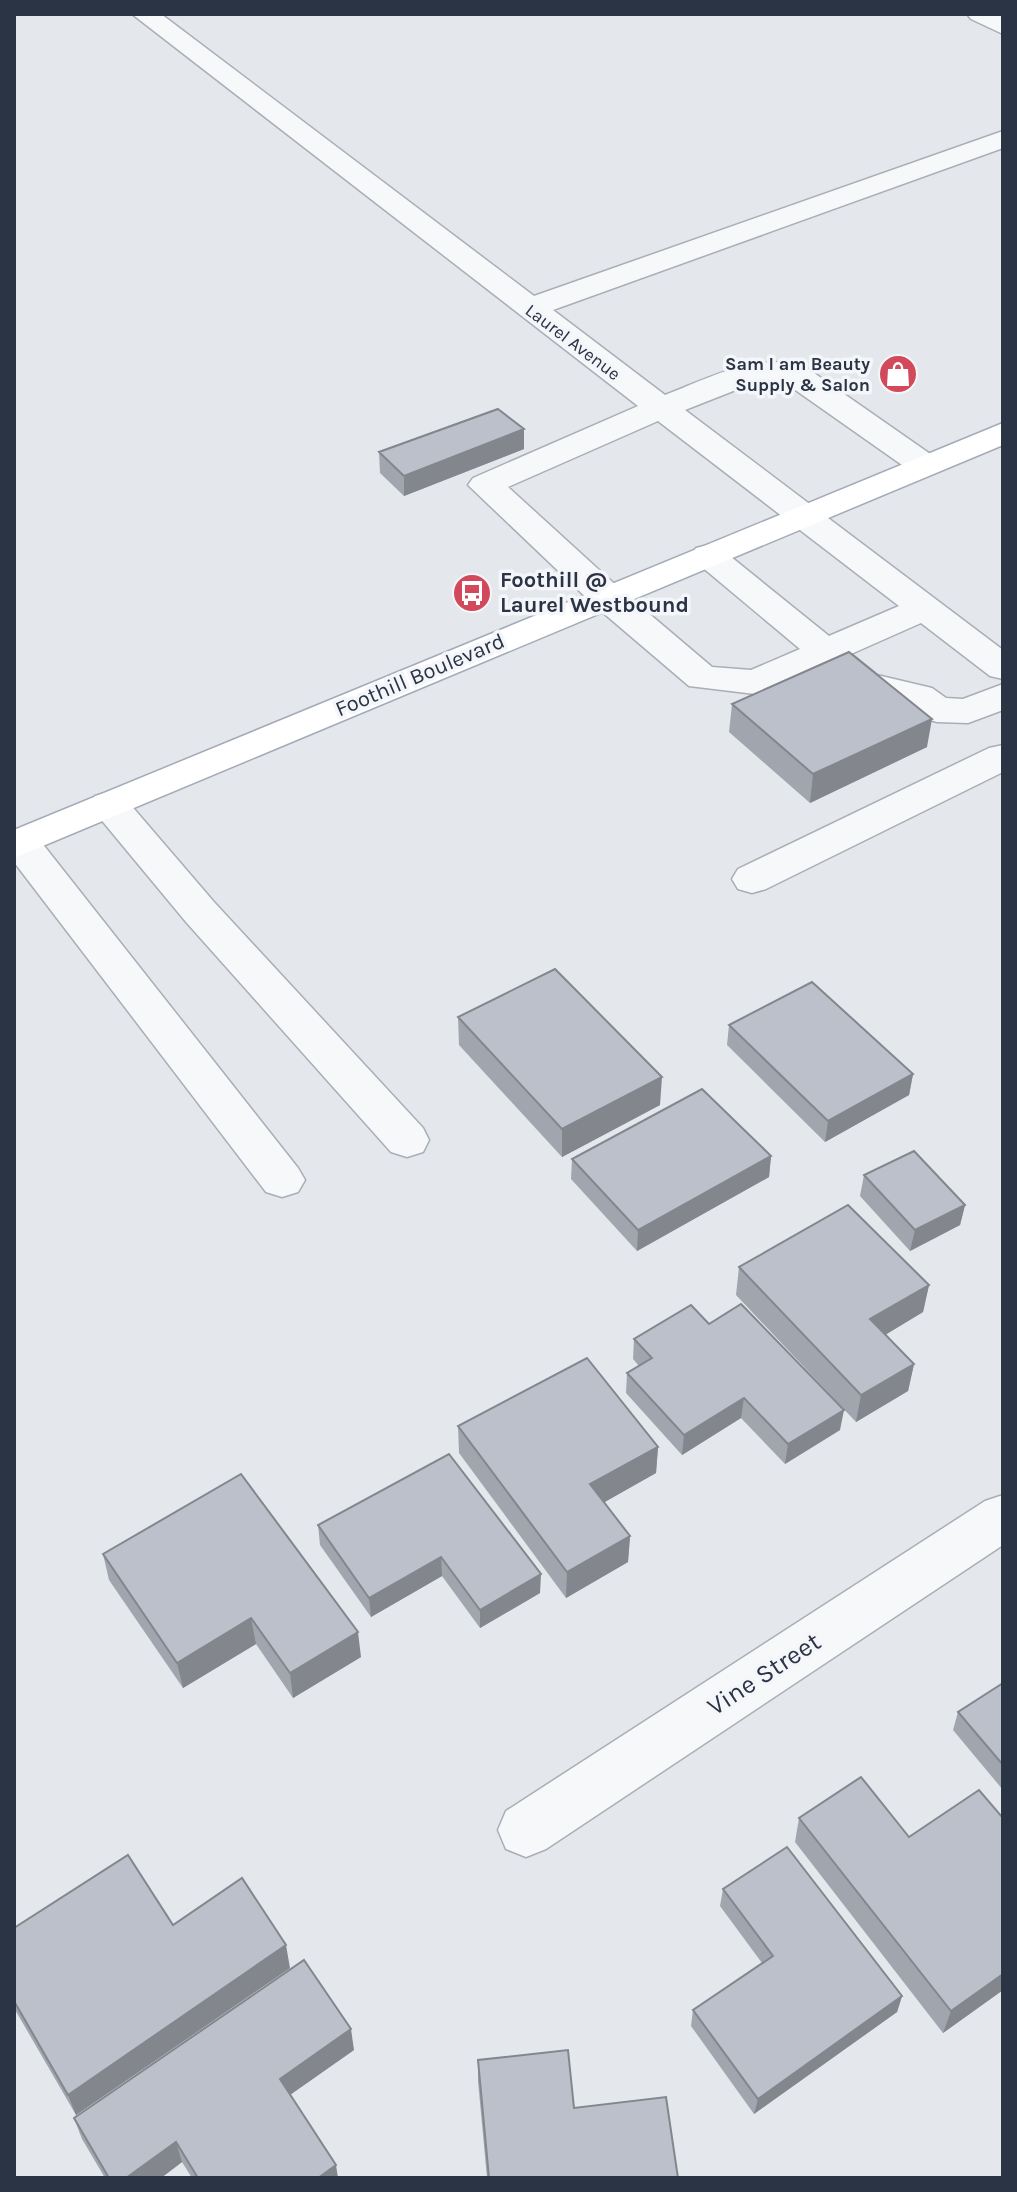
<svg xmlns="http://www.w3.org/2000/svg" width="1017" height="2192" font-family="Karla,sans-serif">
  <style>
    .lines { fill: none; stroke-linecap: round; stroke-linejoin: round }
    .minor-casing { stroke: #a9aeb7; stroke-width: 3 }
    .major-casing { stroke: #a3abb8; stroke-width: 3 }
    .minor { fill: #f7f8fa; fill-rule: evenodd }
    .major { fill: #fff; fill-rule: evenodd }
    .wall { fill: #a1a5ae }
    .shaded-wall { fill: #83868d }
    .building { fill: #bbc0ca; stroke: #83868d; stroke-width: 2 }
    .labels { text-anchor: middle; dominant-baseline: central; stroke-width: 7; stroke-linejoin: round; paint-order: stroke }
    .far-street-label { font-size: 18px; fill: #2b3445; stroke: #f4f6f9 }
    .far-poi-label { font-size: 18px; font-weight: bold; fill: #2b3445; stroke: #f4f6f9; text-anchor: end }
    .poi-label { font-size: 22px; font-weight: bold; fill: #2b3445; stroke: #f4f6f9; text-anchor: start }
    .street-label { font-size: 22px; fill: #2b3445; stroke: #f4f6f9 }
    .near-street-label { font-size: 26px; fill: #2b3445; stroke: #f4f6f9 }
  </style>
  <rect width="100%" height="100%" fill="#e4e7ec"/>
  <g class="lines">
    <defs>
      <path id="minor" d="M 132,14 L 161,14 L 534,296 L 1003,131 L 1003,148 L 553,310 L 665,395 C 712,377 753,353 804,366 L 936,458 L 941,465 L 936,472 L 924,475 L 912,472 L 784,382 L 756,382 L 685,410 L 1003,650 L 1003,679 L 990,676 L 921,623 L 851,654 L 877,675 L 932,688 L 946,698 L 963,699 L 1003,684 L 1003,710 L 968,723 L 937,722 L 924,718 L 907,705 L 852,692 L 821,667 L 755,694 L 689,686 L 594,605 L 468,485 L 473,478 L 638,406 ZM 658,421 L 899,606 L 829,636 L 720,548 L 708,545 L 696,548 L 691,555 L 696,562 L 800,649 L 751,670 L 712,667 L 620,589 L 508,487 Z
        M 967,14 L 1003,16 L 1003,34 L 971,19 Z
        M 1003,745 L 1003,772 L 766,889 L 752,893 L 738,889 L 732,879 L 738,869 L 989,748 Z
        M 109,792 L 123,796 L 214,902 L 423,1128 L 429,1140 L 423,1152 L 407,1157 L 391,1152 L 186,922 L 89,805 L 95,796 Z
        M 20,829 L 34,833 L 298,1168 L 305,1180 L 298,1192 L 282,1197 L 266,1192 L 14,862 L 14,830 Z
        M 1003,1495 L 1003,1545 L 546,1849 L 526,1857 L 506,1849 L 498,1830 L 506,1811 L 985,1501 Z"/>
      <path id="major" d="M 1003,423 L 1003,445 L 14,858 L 14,830 Z"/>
    </defs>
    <use href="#minor" class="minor-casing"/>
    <use href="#major" class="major-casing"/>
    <use href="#minor" class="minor"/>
    <use href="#major" class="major"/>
  </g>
  <path class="wall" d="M 524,429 L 524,449 L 404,496 L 380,473 L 379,452 Z
    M 732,704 L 927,747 L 810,803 L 729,732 Z
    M 458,1017 L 660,1105 L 562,1157 L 459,1045 Z
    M 729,1025 L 913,1074 L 909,1095 L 825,1142 L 727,1045 Z
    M 771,1156 L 769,1177 L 637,1251 L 571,1179 L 572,1159 Z
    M 864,1175 L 965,1205 L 960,1225 L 910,1251 L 860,1196 Z
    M 739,1267 L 929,1285 L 923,1312 L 885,1335 L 914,1364 L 908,1391 L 856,1422 L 736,1295 Z
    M 709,1324 L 840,1430 L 785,1464 L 741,1418 L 682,1455 L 626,1393 L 627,1373 L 639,1366 L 633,1359 L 634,1339 Z
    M 458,1426 L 658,1447 L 656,1473 L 604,1502 L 630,1536 L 628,1562 L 566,1598 L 459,1453 Z
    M 449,1454 L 540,1593 L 480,1628 L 442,1576 L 371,1617 L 320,1545 L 318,1525 Z
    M 103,1554 L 361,1657 L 293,1698 L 256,1644 L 183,1688 L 109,1580 Z
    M 1003,1683 L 1003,1790 L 953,1730 L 958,1712 Z
    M 799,1818 L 1003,1990 L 943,2033 L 795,1842 Z
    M 723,1889 L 902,1996 L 897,2012 L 754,2114 L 691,2026 L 693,2010 L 762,1963 L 720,1906 Z
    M 14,1928 L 290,1968 L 76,2115 L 14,2008 Z
    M 354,2050 L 290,2095 L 338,2178 L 192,2178 L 182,2162 L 161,2178 L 105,2178 L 82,2139 L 74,2118 Z
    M 478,2060 L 574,2108 L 678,2178 L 487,2178 L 478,2081 Z"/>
  <path class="shaded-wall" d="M 524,429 L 524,449 L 404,496 L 404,476 Z
    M 932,719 L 927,747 L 810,803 L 813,774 Z
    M 913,1074 L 909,1095 L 825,1142 L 828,1121 Z
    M 662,1077 L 660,1105 L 562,1157 L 562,1129 Z
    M 771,1156 L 769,1177 L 637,1251 L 638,1230 Z
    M 965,1205 L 960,1225 L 910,1251 L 915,1230 Z
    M 929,1285 L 923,1312 L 865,1347 L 870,1319 Z
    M 914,1364 L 908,1391 L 856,1422 L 861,1395 Z
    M 744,1398 L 741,1418 L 682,1455 L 684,1435 Z
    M 844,1410 L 840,1430 L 785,1464 L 788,1444 Z
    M 658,1447 L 656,1473 L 589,1511 L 590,1484 Z
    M 630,1536 L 628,1562 L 566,1598 L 567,1572 Z
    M 441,1557 L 442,1576 L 371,1617 L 369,1598 Z
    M 541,1574 L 540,1593 L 480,1628 L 480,1610 Z
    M 251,1618 L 256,1644 L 183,1688 L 177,1663 Z
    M 358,1632 L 361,1657 L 293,1698 L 290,1673 Z
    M 286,1945 L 290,1968 L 76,2115 L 68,2095 Z
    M 1003,1974 L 1003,1990 L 943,2033 L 951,2011 Z
    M 902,1996 L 897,2012 L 754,2114 L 758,2099 Z
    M 351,2029 L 354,2050 L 284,2099 L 280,2079 Z
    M 176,2142 L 182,2162 L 161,2178 L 126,2178 Z
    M 336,2165 L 338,2178 L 318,2178 Z"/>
  <path class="building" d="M 498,409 L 524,429 L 404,476 L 379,452 Z
    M 849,652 L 932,719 L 813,774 L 732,704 Z
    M 555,969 L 662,1077 L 562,1129 L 458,1017 Z
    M 812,982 L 913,1074 L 828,1121 L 729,1025 Z
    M 702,1089 L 771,1156 L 638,1230 L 572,1159 Z
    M 914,1151 L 965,1205 L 915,1230 L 864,1175 Z
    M 848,1205 L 929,1285 L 870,1319 L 914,1364 L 861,1395 L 739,1267 Z
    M 741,1304 L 844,1410 L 788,1444 L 744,1398 L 684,1435 L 627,1373 L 652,1358 L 634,1339 L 691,1305 L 709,1324 Z
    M 587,1358 L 658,1447 L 590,1484 L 630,1536 L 567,1572 L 458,1426 Z
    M 449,1454 L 541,1574 L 480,1610 L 441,1557 L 369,1598 L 318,1525 Z
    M 241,1474 L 358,1632 L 290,1673 L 251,1618 L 177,1663 L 103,1554 Z
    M 1003,1683 L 1003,1765 L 958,1712 Z
    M 861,1777 L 909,1837 L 979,1790 L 1003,1818 L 1003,1974 L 951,2011 L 799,1818 Z
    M 787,1847 L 902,1996 L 758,2099 L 693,2010 L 773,1956 L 723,1889 Z
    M 128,1855 L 173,1925 L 242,1878 L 286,1945 L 68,2095 L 14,2001 L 14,1928 Z
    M 304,1960 L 351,2029 L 280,2079 L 336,2165 L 318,2178 L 198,2178 L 176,2142 L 126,2178 L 109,2178 L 74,2118 Z
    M 568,2050 L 574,2108 L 666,2097 L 678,2178 L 489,2178 L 478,2060 Z"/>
  <defs>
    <symbol id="shop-disc" viewBox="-11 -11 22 22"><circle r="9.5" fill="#d1495b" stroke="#f4f6f9"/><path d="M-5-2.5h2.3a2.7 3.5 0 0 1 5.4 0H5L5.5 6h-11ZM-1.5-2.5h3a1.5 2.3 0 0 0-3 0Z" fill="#fff"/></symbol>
    <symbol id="bus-disc" viewBox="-11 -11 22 22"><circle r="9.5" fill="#d1495b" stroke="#f4f6f9"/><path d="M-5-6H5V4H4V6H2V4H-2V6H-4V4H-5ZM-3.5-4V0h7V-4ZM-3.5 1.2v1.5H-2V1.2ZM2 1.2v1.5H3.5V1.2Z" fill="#fff"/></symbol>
  </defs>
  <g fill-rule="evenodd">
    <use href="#shop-disc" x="876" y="352" width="44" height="44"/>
    <use href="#bus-disc" x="450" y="571" width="44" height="44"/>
  </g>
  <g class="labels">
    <g class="far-street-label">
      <text transform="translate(573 342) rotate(37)">Laurel Avenue</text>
    </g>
    <g class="far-poi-label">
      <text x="870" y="364">Sam I am Beauty<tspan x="870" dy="21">Supply &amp; Salon</tspan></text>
    </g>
    <g class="poi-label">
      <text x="500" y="580">Foothill @<tspan x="500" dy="25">Laurel Westbound</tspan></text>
    </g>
    <g class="street-label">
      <text transform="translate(420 675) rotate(-23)">Foothill Boulevard</text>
    </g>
    <g class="near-street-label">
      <text transform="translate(764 1674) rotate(-33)">Vine Street</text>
    </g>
  </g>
  <rect width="1017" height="2192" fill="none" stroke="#2b3445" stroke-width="32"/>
</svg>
